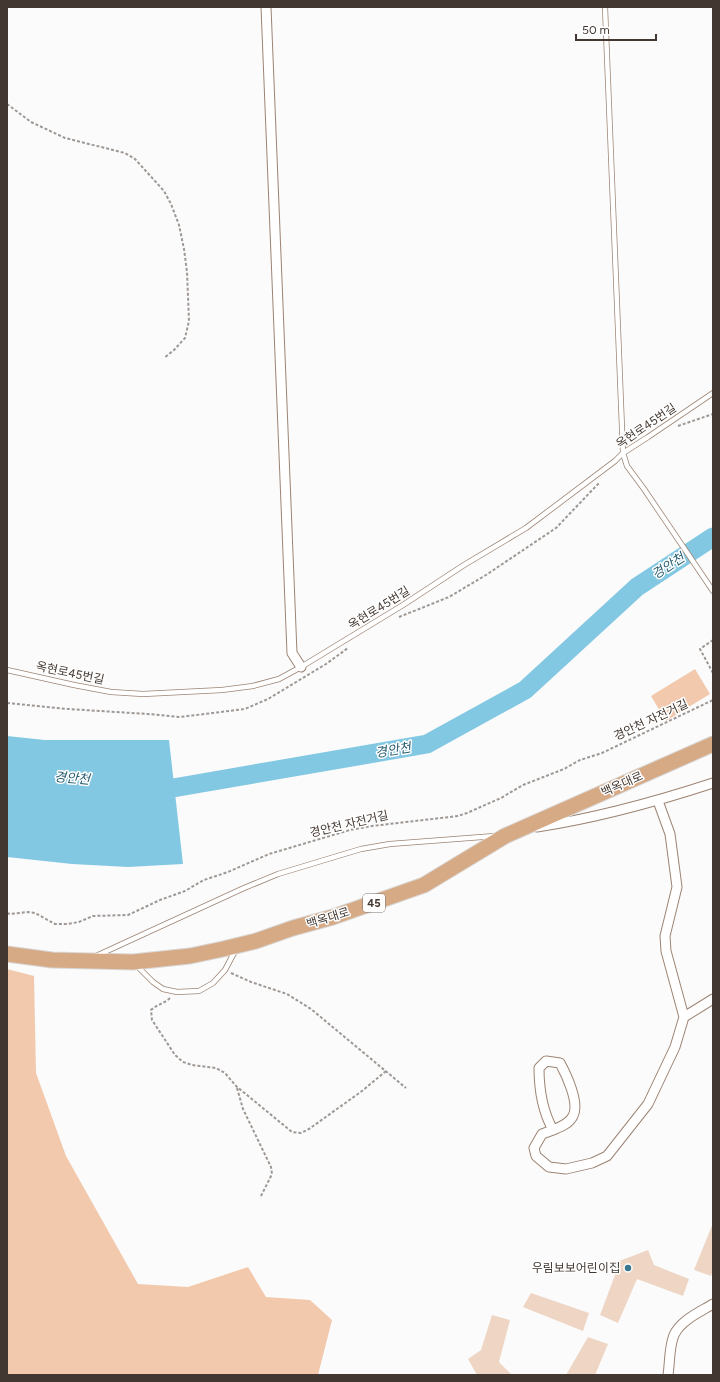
<svg xmlns="http://www.w3.org/2000/svg" width="720" height="1382" font-family="Figtree,'Noto Sans KR',sans-serif">
  <style>
    .green { fill: #f2c9ad }
    .water { fill: #83c8e2 }
    .lines { fill: none; stroke-linecap: round; stroke-linejoin: round }
    .river { stroke: #83c8e2; stroke-width: 19 }
    .building { fill: #efd6c4 }
    .lane-casing { stroke: #9c8474; stroke-width: 6 }
    .street-casing { stroke: #9c8474; stroke-width: 11 }
    .primary-casing { stroke: #d9d7d6; stroke-width: 17 }
    .path { stroke: #9e9894; stroke-width: 2; stroke-dasharray: 3 2; stroke-linecap: butt }
    .lane { stroke: #fff; stroke-width: 4.5 }
    .street { stroke: #fff; stroke-width: 9 }
    .primary { stroke: #d7aa86; stroke-width: 15 }
    .poi-dot { fill: #39778d; stroke: #fff; stroke-width: 1.5 }
    .labels { text-anchor: middle; dominant-baseline: central; stroke-width: 3; stroke-linejoin: round; paint-order: stroke }
    .shield { fill: #fff; stroke: #7b746f; stroke-width: 1 }
    .shield-label { font-size: 11px; font-weight: bold; fill: #433831 }
    .street-label { font-size: 12px; fill: #433831; stroke: #fff }
    .poi-label { font-size: 12px; fill: #433831; stroke: #fff; text-anchor: end }
    .water-label { font-size: 13px; font-style: italic; fill: #275d71; stroke: #fff }
  </style>
  <rect width="100%" height="100%" fill="#fbfbfb"/>
  <path class="green" d="M 695,669 L 710,694 L 666,721 L 651,696 Z
    M 7,969 L 34,976 L 36,1073 L 66,1156 L 138,1284 L 188,1287 L 248,1267 L 266,1297 L 310,1300 L 332,1320 L 318,1375 L 7,1375 Z"/>
  <path class="water" d="M 7,736 L 45,740 L 169,740 L 183,864 L 128,867 L 72,864 L 7,857 Z"/>
  <g class="lines">
    <path class="river" d="M 150,786 L 173,788 L 427,744 L 525,690 L 637,587 L 713,537"/>
  </g>
  <path class="building" d="M 713,1223 L 713,1270 L 711,1276 L 694,1270 Z
    M 648,1250 L 654,1265 L 689,1279 L 683,1296 L 637,1279 L 618,1323 L 600,1315 L 615,1275 L 609,1265 Z
    M 531,1293 L 589,1313 L 583,1331 L 523,1307 Z
    M 492,1315 L 510,1320 L 499,1362 L 512,1375 L 477,1375 L 468,1359 L 481,1350 Z
    M 588,1337 L 608,1344 L 595,1375 L 566,1375 Z"/>
  <g class="lines">
    <defs>
      <path id="lane" d="M 605,7 L 623,453 L 627,466 L 644,489 L 713,591
        M 7,670 L 74,685 L 111,692 L 143,694 L 222,690 L 253,686 L 279,679 L 301,667 L 403,605 L 464,565 L 526,528 L 615,461 L 623,453 L 648,437 L 713,393
        M 96,956 L 244,888 L 278,874 L 331,858 L 361,849 L 390,844 L 495,836
        M 137,966 L 153,982 L 163,989 L 177,992 L 199,991 L 213,983 L 225,970 L 236,949"/>
      <path id="street" d="M 266,7 L 292,653 L 301,667
        M 537,827 C 597,818 655,802 713,783
        M 684,1017 L 713,999
        M 553,1130 C 560,1127 569,1124 573,1116 C 580,1103 566,1074 560,1063 L 546,1061 L 539,1068 C 539,1089 543,1112 553,1130 L 542,1134 L 534,1148 L 536,1156 L 549,1167 L 566,1169 L 592,1163 L 607,1156 L 648,1104 L 675,1047 L 684,1017 L 666,951 L 665,936 L 677,887 L 670,834 L 658,801
        M 668,1375 C 670,1362 669,1347 674,1335 C 681,1320 700,1312 713,1304"/>
      <path id="primary" d="M 7,954 L 52,960 L 133,962 L 190,956 L 223,949 L 256,941 L 293,928 L 333,917 L 424,885 L 505,836 L 713,744"/>
    </defs>
    <use href="#lane" class="lane-casing"/>
    <use href="#street" class="street-casing"/>
    <use href="#primary" class="primary-casing"/>
    <path class="path" d="M 7,104 L 31,122 L 65,138 L 125,153 L 135,159 L 164,191 L 171,204 L 179,225 L 184,249 L 187,272 L 189,321 L 185,338 L 174,350 L 164,358
      M 678,426 L 713,414
      M 399,617 L 449,597 L 486,575 L 556,528 L 599,483
      M 713,640 L 700,649 L 713,673
      M 7,703 L 68,709 L 148,714 L 180,717 L 245,709 L 268,699 L 326,664 L 348,648
      M 7,913 L 10,914 L 28,912 L 35,913 L 55,924 L 67,924 L 79,922 L 93,916 L 128,915 L 160,900 L 185,891 L 204,880 L 228,872 L 269,854 L 350,830 L 372,826 L 458,816 L 467,813 L 501,798 L 523,785 L 564,769 L 580,760 L 602,753 L 713,700
      M 231,973 L 251,982 L 287,994 L 311,1009 L 406,1088
      M 170,998 C 165,1003 158,1004 151,1010 L 152,1020 L 175,1055 L 183,1062 L 192,1065 L 216,1068 L 225,1073 L 236,1086 L 292,1132 L 301,1133 L 309,1129 L 362,1091 L 386,1071
      M 237,1088 L 243,1109 L 271,1167 L 272,1174 L 260,1198"/>
    <use href="#lane" class="lane"/>
    <use href="#street" class="street"/>
    <use href="#primary" class="primary"/>
  </g>
  <circle class="poi-dot" cx="628" cy="1268" r="4"/>
  <g class="labels">
    <rect class="shield" x="363" y="894" width="22" height="18" rx="3"/>
    <g class="shield-label">
      <text x="374" y="903">45</text>
    </g>
    <g class="street-label">
      <text transform="translate(646 426) rotate(-34)">옥현로45번길</text>
      <text transform="translate(379 608) rotate(-32)">옥현로45번길</text>
      <text transform="translate(70 673) rotate(12)">옥현로45번길</text>
      <text transform="translate(651 720) rotate(-25)">경안천 자전거길</text>
      <text transform="translate(622 784) rotate(-24)">백옥대로</text>
      <text transform="translate(349 824) rotate(-13)">경안천 자전거길</text>
      <text transform="translate(328 918) rotate(-17)">백옥대로</text>
    </g>
    <g class="poi-label">
      <text x="620" y="1268">우림보보어린이집</text>
    </g>
    <g class="water-label">
      <text transform="translate(668 566) rotate(-33)">경안천</text>
      <text transform="translate(393 750) rotate(-10)">경안천</text>
      <text transform="translate(72 778) rotate(5)">경안천</text>
    </g>
  </g>
  <rect width="720" height="1382" fill="none" stroke="#433831" stroke-width="16"/>
  <path d="M576 34v6h80v-6" fill="none" stroke="#433831" stroke-width="2"/>
  <text x="582" y="34" font-size="12" fill="#433831" stroke="#ffffff" stroke-width="3" paint-order="stroke">50 m</text>
</svg>
